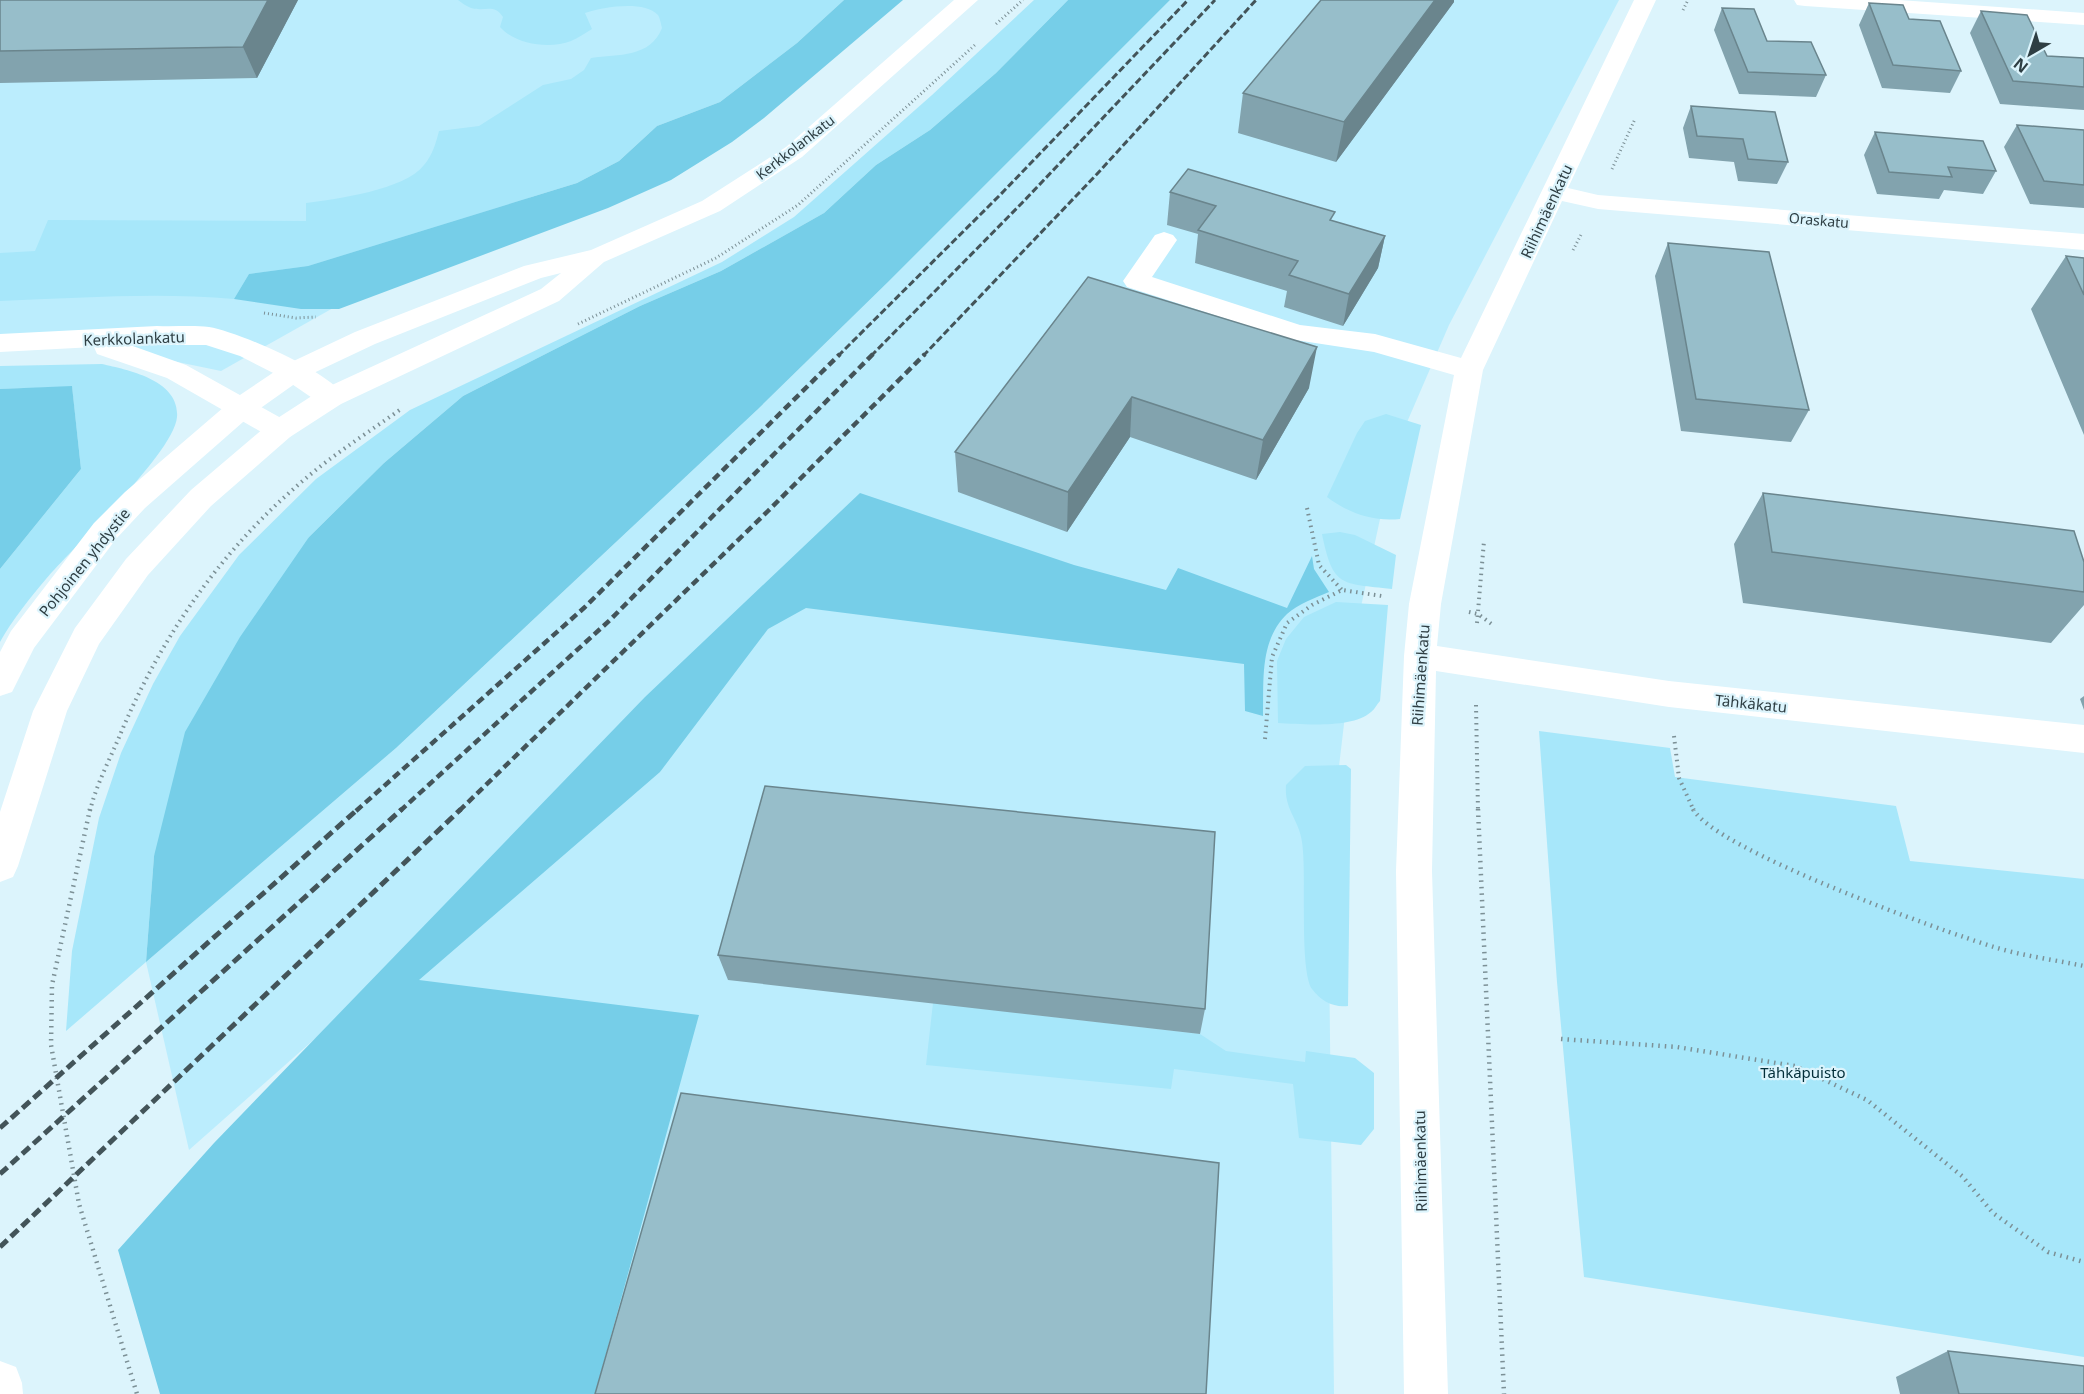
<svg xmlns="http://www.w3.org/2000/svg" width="2084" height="1394" font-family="'Noto Sans',sans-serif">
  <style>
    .built { fill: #bbedfd }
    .green { fill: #a7e7fa }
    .forest { fill: #76cee8 }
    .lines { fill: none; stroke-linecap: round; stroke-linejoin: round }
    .path-far2 { stroke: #7c9096; stroke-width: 3; stroke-dasharray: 1 3; stroke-linecap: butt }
    .path-far1 { stroke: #7c9096; stroke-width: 4; stroke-dasharray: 1.5 4.5; stroke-linecap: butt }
    .path { stroke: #7c9096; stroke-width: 4.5; stroke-dasharray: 1.5 5; stroke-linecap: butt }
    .minor { fill: #fff; fill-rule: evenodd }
    .major { fill: #fff; fill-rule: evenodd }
    .rail-far2 { stroke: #435459; stroke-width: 3; stroke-dasharray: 7 3; stroke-linecap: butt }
    .rail-far1 { stroke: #435459; stroke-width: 4.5; stroke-dasharray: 8 4.5; stroke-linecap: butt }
    .rail { stroke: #435459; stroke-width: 5; stroke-dasharray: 10 5; stroke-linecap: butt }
    .wall { fill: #82a3ae }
    .shaded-wall { fill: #6a858d }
    .building { fill: #97beca; stroke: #6a858d; stroke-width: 1.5 }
    .labels { text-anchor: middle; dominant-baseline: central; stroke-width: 4.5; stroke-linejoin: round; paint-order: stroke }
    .far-street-label { font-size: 14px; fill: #2e3e43; stroke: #dcf4fc }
    .street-label { font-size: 15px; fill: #2e3e43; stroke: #dcf4fc }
    .park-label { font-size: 15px; fill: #022e39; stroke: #dcf4fc }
  </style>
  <rect width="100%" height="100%" fill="#dcf4fc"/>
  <path class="built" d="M 0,0 L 822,0 L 657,126 L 221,371 L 76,341 L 0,344 Z
    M 1170,0 L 1619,0 L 1449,325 L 1395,450 L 1354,639 L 1328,860 L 1334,1394 L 595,1394 L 379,982 L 189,1150 L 146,962 L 396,748 L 757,410 L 888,282 Z"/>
  <path class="green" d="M 458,0 L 844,0 L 797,43 L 720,102 L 657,126 L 619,161 L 577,183 L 308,266 L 249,274 L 234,299 C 156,292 78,298 0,301 L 0,253 L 35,251 L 48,220 L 306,221 L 306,203 C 336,199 405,190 424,165 C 432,156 436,143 439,131 L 479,126 L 543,85 L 571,79 L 584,70 L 591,58 C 619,54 650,58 662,28 C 661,24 660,18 658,15 C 644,0 603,7 585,13 L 592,29 C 585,33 578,38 571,41 C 550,49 516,45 500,27 L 503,17 C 494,3 485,12 471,8 C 466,6 462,3 458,0 Z
    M 1034,0 L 1068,0 L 996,73 L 930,130 L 876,165 L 824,213 L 721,271 L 640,306 L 463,396 L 384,463 L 309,537 L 154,856 L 146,962 L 66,1031 L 72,951 L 99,818 L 121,753 L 153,684 L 180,636 L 239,555 L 316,479 L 410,410 L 722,262 L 794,217 L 932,95 Z
    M 102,364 C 128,370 180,380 177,417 C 174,453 72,548 46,579 C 30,598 12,620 0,642 L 0,569 L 81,469 L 72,387 L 0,389 L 0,366 Z
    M 1386,414 L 1421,425 L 1400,519 C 1374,522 1348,513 1327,497 L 1357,433 L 1365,421 Z
    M 1340,532 L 1355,535 L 1396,555 L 1392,589 C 1341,583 1333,588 1322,534 Z
    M 1336,602 L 1388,605 L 1380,701 C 1377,704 1375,709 1371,712 C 1352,729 1302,724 1278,723 L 1277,661 L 1286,639 L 1304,617 Z
    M 1539,731 L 1670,748 L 1675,777 L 1896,806 L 1910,861 L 2084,879 L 2084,1357 L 1584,1277 L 1557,982 Z
    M 1346,765 L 1351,769 L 1348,1006 C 1334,1008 1321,1001 1312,989 C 1299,969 1307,874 1302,842 C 1299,819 1284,810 1286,785 L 1305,766 Z
    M 933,1003 L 1200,1034 L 1226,1051 L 1305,1062 L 1306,1051 L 1355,1058 L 1374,1073 L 1374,1129 L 1361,1145 L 1299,1138 L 1293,1084 L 1174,1069 L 1171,1089 L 926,1065 Z"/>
  <path class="forest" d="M 844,0 L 903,0 L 764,118 L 732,142 L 671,180 L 608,208 L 339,309 L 301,309 L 234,299 L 249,274 L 308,266 L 577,183 L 619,161 L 657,126 L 720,102 L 797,43 Z
    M 1068,0 L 1170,0 L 888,282 L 757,410 L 396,748 L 146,962 L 154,856 L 185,732 L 240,637 L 309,537 L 384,463 L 463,396 L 640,306 L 721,271 L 824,213 L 876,165 L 930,130 L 996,73 Z
    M 72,386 L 81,469 L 0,569 L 0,389 Z
    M 860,493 L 1074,565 L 1166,590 L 1178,568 L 1287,608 L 1312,556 L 1314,569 L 1329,592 C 1315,598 1298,604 1287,614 C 1259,641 1264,682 1263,716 L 1245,711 L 1244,664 L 806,608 L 768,629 L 660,772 L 419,980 L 699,1015 L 595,1394 L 160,1394 L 118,1250 L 214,1143 L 645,697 Z"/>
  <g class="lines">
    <path class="path-far2" d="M 1683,10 L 1688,0
      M 996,24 L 1023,0
      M 1612,169 L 1635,119
      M 1573,250 L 1582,233
      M 264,313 L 296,318 L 316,317
      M 578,324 L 716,258 L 798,205 L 976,44"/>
    <path class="path-far1" d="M 1307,508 L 1319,565 L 1342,590
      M 1469,612 L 1478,614 L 1493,625
      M 1477,623 L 1484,541
      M 1476,705 L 1478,811
      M 1674,736 L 1679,778 L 1694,811
      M 1265,739 L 1272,657 L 1287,623 L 1312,605 L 1342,590 L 1382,596
      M 90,811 C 96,785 110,759 120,735 C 166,625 235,531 330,459 C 353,442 377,426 401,409"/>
    <path class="path" d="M 90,809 L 52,985 L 51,1045 L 79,1204 L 137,1394
      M 1478,809 L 1504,1394
      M 1693,809 C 1715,850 1942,931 1994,947 C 2023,956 2055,960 2084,966
      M 1561,1039 L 1677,1047 L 1795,1066 L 1867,1100 L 1962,1176 L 1993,1213 L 2048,1252 L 2084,1262"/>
    <path class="minor" d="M 1634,0 L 1656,0 L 1568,188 L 1598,195 L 2084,234 L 2084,250 L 1598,209 L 1562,201 L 1483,370 L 1441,604 L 1437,646 L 1669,681 L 2084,725 L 2084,753 L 1669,707 L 1436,671 L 1432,871 L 1448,1394 L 1404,1394 L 1396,871 L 1404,656 L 1409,604 L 1454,375 L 1374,352 L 1289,339 L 1127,287 L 1123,281 L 1155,235 L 1164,232 L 1173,235 L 1177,240 L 1152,277 L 1300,325 L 1375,334 L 1461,358 Z
      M 1794,0 L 1899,0 L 2084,13 L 2084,25 L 1805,6 L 1797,5 Z
      M 157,326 C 174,327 192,325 209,327 C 239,332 329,371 345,397 L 341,404 L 331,406 L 321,404 L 283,378 L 240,356 L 206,345 L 130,345 L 186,365 L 290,423 L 294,430 L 290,437 L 280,440 L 270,437 L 167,378 L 97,354 L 94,347 L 0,352 L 0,334 Z"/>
    <path class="major" d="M 954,0 L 978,0 L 802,157 L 720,211 L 604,262 L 559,301 L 341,404 L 290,437 L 211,506 L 148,575 L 99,644 L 67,711 L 18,866 L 13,877 L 0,882 L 0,812 L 33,711 L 75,628 L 126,559 L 191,490 L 270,423 L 321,390 L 541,289 L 561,273 L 541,278 L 375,344 L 303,378 L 251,415 L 145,508 L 116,539 L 34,648 L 12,692 L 0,696 L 0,652 L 11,631 L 94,523 L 125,492 L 231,401 L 283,366 L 355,332 L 524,266 L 591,250 L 702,201 L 786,147 Z
      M 0,1361 L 16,1367 L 22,1383 L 23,1394 L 0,1394 Z"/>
    <path class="rail-far2" d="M 838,356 L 1001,194 L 1188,0
      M 871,356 L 1022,203 L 1215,0
      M 923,356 L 1097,174 L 1256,0"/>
    <path class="rail-far1" d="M 356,811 L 585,607 L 840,354
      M 400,811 L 610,620 L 873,354
      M 459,811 L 768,511 L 925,354"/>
    <path class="rail" d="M 0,1128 L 358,809
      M 0,1174 L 402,809
      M 0,1247 L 461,809"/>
  </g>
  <path class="wall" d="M 0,0 L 298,0 L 257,78 L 0,83 Z
    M 1321,0 L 1454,0 L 1454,2 L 1336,162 L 1238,133 L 1243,93 Z
    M 1869,3 L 1909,19 L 1961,71 L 1950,93 L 1882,88 L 1859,25 Z
    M 1722,8 L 1767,41 L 1826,75 L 1816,97 L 1739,94 L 1714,30 Z
    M 1981,11 L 2047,56 L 2084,58 L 2084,110 L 2000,104 L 1970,33 Z
    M 1691,106 L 1788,162 L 1777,184 L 1738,181 L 1734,162 L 1689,158 L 1683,128 Z
    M 2017,125 L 2084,130 L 2084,208 L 2030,204 L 2004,147 Z
    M 1875,132 L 1996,171 L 1983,194 L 1944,190 L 1939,199 L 1877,194 L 1864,155 Z
    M 1170,192 L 1333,221 L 1385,236 L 1378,268 L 1343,326 L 1284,307 L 1287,291 L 1195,263 L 1198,234 L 1167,225 Z
    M 1668,243 L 1809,410 L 1791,442 L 1681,431 L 1655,276 Z
    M 2066,256 L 2084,258 L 2084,435 L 2031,309 Z
    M 1088,277 L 1309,388 L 1256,480 L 1130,437 L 1067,532 L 958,492 L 955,452 Z
    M 1763,493 L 2084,562 L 2084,605 L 2051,643 L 1743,603 L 1734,544 Z
    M 2084,696 L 2084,710 L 2080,699 Z
    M 718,955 L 1205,1009 L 1200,1034 L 728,980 Z
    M 1948,1351 L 2084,1394 L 1900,1394 L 1896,1377 Z"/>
  <path class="shaded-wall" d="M 268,0 L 298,0 L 257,78 L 243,47 Z
    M 1435,0 L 1454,0 L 1454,2 L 1336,162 L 1344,122 Z
    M 1385,236 L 1378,268 L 1343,326 L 1349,294 Z
    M 1317,347 L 1309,388 L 1256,480 L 1263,440 Z
    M 1132,397 L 1130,437 L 1067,532 L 1068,492 Z"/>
  <path class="building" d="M 0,0 L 268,0 L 243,47 L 0,51 Z
    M 1321,0 L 1435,0 L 1344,122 L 1243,93 Z
    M 1869,3 L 1903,5 L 1909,19 L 1940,21 L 1961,71 L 1893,65 Z
    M 1722,8 L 1754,9 L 1767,41 L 1811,42 L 1826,75 L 1748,72 Z
    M 1981,11 L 2027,15 L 2047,56 L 2084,58 L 2084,87 L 2013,81 Z
    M 1691,106 L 1775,112 L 1788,162 L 1748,159 L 1743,139 L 1697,136 Z
    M 2017,125 L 2084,130 L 2084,185 L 2044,181 Z
    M 1875,132 L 1983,141 L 1996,171 L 1948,167 L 1952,177 L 1889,172 Z
    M 1188,169 L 1335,212 L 1330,220 L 1385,236 L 1349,294 L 1289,275 L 1298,261 L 1198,230 L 1216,206 L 1170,192 Z
    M 1668,243 L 1769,252 L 1809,410 L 1696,399 Z
    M 2066,256 L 2084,258 L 2084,295 Z
    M 1088,277 L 1317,347 L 1263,440 L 1132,397 L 1068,492 L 955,452 Z
    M 1763,493 L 2074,531 L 2084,562 L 2084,592 L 1772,552 Z
    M 765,786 L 1215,832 L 1205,1009 L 718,955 Z
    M 681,1093 L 1219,1163 L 1206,1394 L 595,1394 Z
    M 1948,1351 L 2084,1366 L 2084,1394 L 1959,1394 Z"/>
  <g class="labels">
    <g class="far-street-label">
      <text transform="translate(795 147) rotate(-38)">Kerkkolankatu</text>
      <text transform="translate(1819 220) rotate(5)">Oraskatu</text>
    </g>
    <g class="street-label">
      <text transform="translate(1546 211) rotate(-65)">Riihimäenkatu</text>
      <text transform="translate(134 338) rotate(-2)">Kerkkolankatu</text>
      <text transform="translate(84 562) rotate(-51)">Pohjoinen yhdystie</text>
      <text transform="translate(1420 675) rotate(-86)">Riihimäenkatu</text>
      <text transform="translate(1751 703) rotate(6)">Tähkäkatu</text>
      <text transform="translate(1420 1161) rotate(-91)">Riihimäenkatu</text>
    </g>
    <g class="park-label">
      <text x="1803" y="1072">Tähkäpuisto</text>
    </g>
  </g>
  <g transform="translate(2030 54) rotate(219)" stroke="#dcf4fc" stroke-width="4.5" paint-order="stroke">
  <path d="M0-4.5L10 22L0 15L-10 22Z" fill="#2e3e43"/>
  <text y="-9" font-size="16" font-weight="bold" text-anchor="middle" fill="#2e3e43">N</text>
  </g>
</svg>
